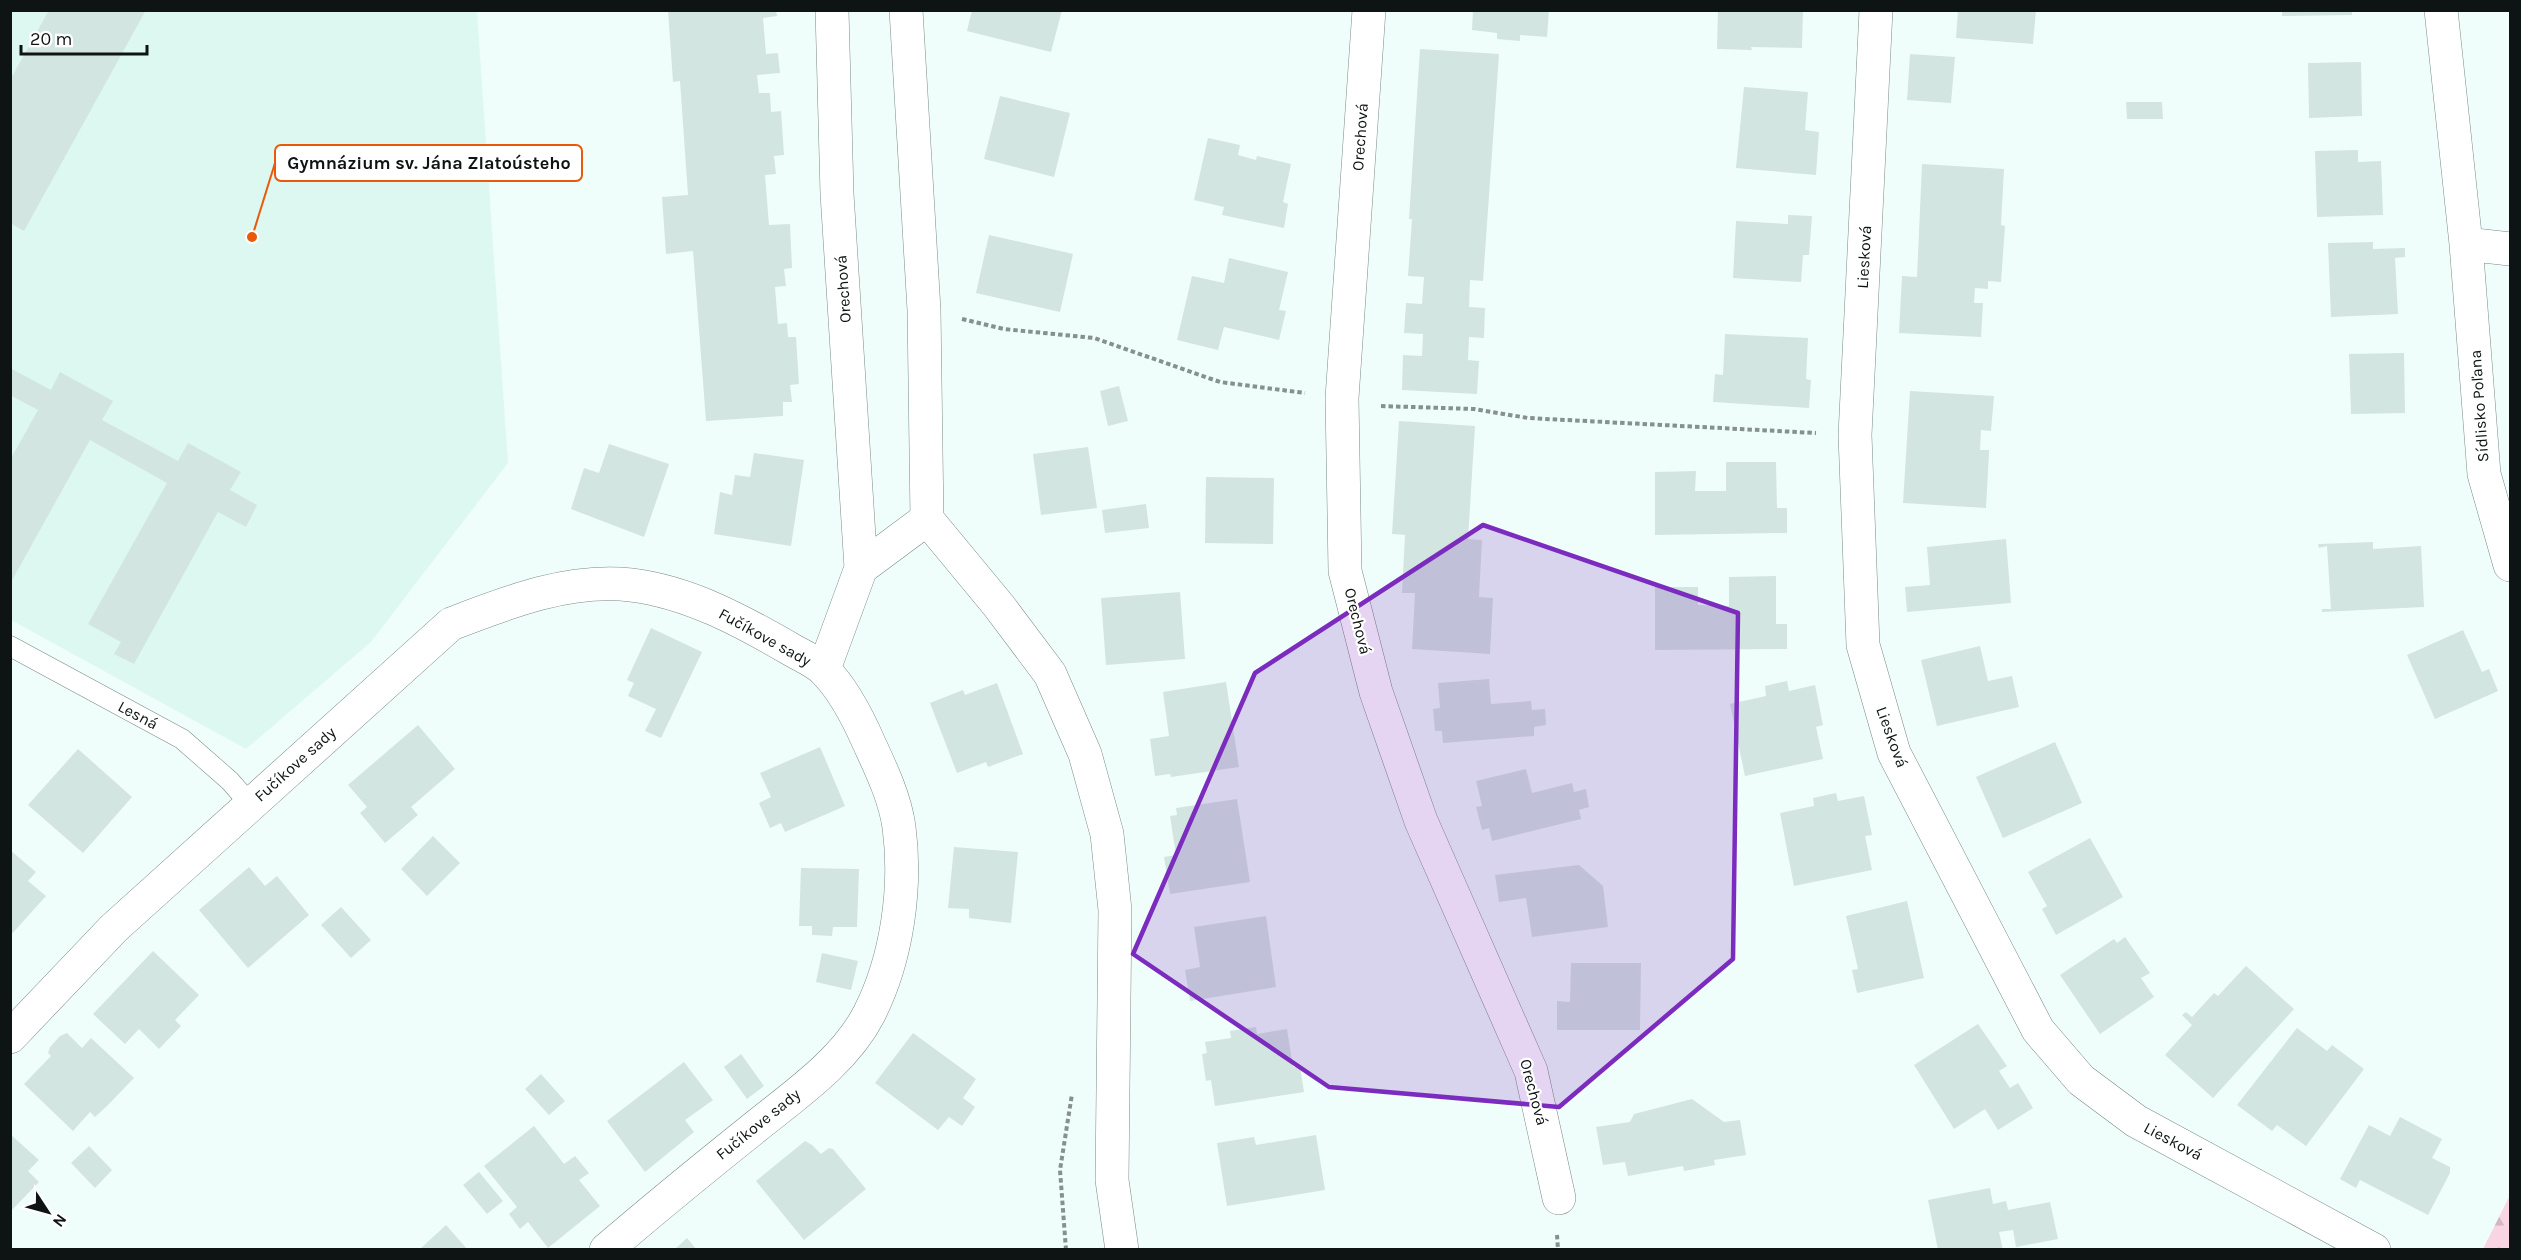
<svg xmlns="http://www.w3.org/2000/svg" width="2521" height="1260" font-family="Karla,sans-serif">
  <style>
    .built { fill: #ddf8f1 }
    .forest { fill: url(#forest-firs) }
    .building { fill: #d3e5e0 }
    .lines { fill: none; stroke-linecap: round; stroke-linejoin: round }
    .lane-casing { stroke: #7b8b87; stroke-width: 21 }
    .street-casing { stroke: #7b8b87; stroke-width: 34 }
    .path { stroke: #86908e; stroke-width: 4; stroke-dasharray: 4.5 3; stroke-linecap: butt }
    .lane { stroke: #fff; stroke-width: 20 }
    .street { stroke: #fff; stroke-width: 33 }
    .marked { fill: #7b2cbf; fill-opacity: 0.2; stroke: #7b2cbf; stroke-width: 4.5; stroke-linejoin: round }
    .labels { text-anchor: middle; dominant-baseline: central; stroke-width: 4.5; stroke-linejoin: round; paint-order: stroke }
    .street-label { font-size: 16px; fill: #0e1413; stroke: #fff }
    .leader { fill: none; stroke: #e8590c; stroke-width: 2 }
    .callout-dot { fill: #e8590c; stroke: #fff; stroke-width: 2 }
    .callout { fill: #fff; stroke: #e8590c; stroke-width: 2 }
    .callout-label { font-size: 18px; text-anchor: middle; font-weight: bold; fill: #0e1413 }
  </style>
  <defs>
    <pattern id="forest-firs" width="22" height="20" patternUnits="userSpaceOnUse" patternTransform="scale(1.5)"><rect width="22" height="20" fill="#f9d5e4"/><path d="M5 1l3.5 6h-7zM16 11l3.5 6h-7z" fill="#d4b6c3"/></pattern>
  </defs>
  <rect width="100%" height="100%" fill="#f0fefb"/>
  <path class="built" d="M 11,11 L 477,11 L 508,463 L 371,642 L 246,749 L 11,620 Z"/>
  <path class="forest" d="M 2510,1195 L 2510,1249 L 2483,1249 Z"/>
  <path class="building" d="M 49,10 L 146,10 L 24,231 L 10,223 L 10,80 Z
    M 668,10 L 776,10 L 777,16 L 763,18 L 766,54 L 778,53 L 780,73 L 757,75 L 759,93 L 770,93 L 771,112 L 781,111 L 784,155 L 774,156 L 776,174 L 765,175 L 769,225 L 790,224 L 792,268 L 784,269 L 786,286 L 775,287 L 778,324 L 787,323 L 788,337 L 796,337 L 799,384 L 790,385 L 792,402 L 783,402 L 783,416 L 706,421 L 693,251 L 666,254 L 662,197 L 688,195 L 680,81 L 673,82 Z
    M 972,10 L 1062,10 L 1051,52 L 967,31 Z
    M 1473,10 L 1549,10 L 1547,37 L 1520,35 L 1520,41 L 1497,39 L 1497,33 L 1472,30 Z
    M 1718,10 L 1803,10 L 1802,48 L 1751,47 L 1752,50 L 1717,49 Z
    M 1958,10 L 2036,10 L 2033,44 L 1956,38 Z
    M 2282,10 L 2352,10 L 2352,15 L 2282,16 Z
    M 1420,49 L 1499,54 L 1483,281 L 1470,280 L 1469,307 L 1485,308 L 1484,338 L 1469,337 L 1468,360 L 1479,361 L 1477,394 L 1402,390 L 1403,355 L 1422,356 L 1423,334 L 1404,333 L 1406,303 L 1422,304 L 1424,277 L 1408,276 L 1412,219 L 1409,219 Z
    M 1910,54 L 1955,57 L 1951,103 L 1907,100 Z
    M 2361,62 L 2362,116 L 2309,118 L 2308,63 Z
    M 1744,87 L 1808,92 L 1805,130 L 1819,132 L 1816,175 L 1736,168 Z
    M 1000,96 L 1070,113 L 1054,177 L 984,159 Z
    M 2126,102 L 2162,102 L 2163,119 L 2127,119 Z
    M 1208,138 L 1240,145 L 1238,155 L 1256,160 L 1257,156 L 1291,164 L 1283,202 L 1288,204 L 1284,228 L 1222,215 L 1224,207 L 1194,200 Z
    M 2358,150 L 2358,162 L 2381,161 L 2383,215 L 2317,217 L 2315,151 Z
    M 1922,164 L 2004,169 L 2001,225 L 2005,226 L 2001,282 L 1988,281 L 1988,289 L 1975,288 L 1974,303 L 1983,303 L 1981,337 L 1899,333 L 1902,276 L 1917,277 Z
    M 1788,215 L 1812,216 L 1809,255 L 1803,255 L 1801,282 L 1733,278 L 1736,221 L 1788,224 Z
    M 989,235 L 1073,254 L 1060,312 L 976,293 Z
    M 2373,242 L 2373,249 L 2405,248 L 2405,257 L 2395,258 L 2398,314 L 2331,317 L 2328,243 Z
    M 1229,258 L 1288,272 L 1279,310 L 1286,311 L 1279,340 L 1224,327 L 1218,350 L 1177,340 L 1192,276 L 1224,283 Z
    M 1725,334 L 1808,338 L 1806,379 L 1811,380 L 1809,408 L 1713,402 L 1715,374 L 1723,375 Z
    M 2404,353 L 2405,413 L 2351,414 L 2349,354 Z
    M 10,368 L 51,390 L 60,372 L 113,401 L 102,420 L 178,461 L 188,443 L 241,472 L 230,490 L 257,505 L 246,527 L 218,512 L 134,664 L 114,654 L 121,642 L 88,624 L 167,483 L 90,440 L 10,584 L 10,460 L 38,410 L 10,395 Z
    M 1119,386 L 1128,421 L 1108,426 L 1100,391 Z
    M 1910,391 L 1994,396 L 1991,431 L 1981,430 L 1980,450 L 1989,450 L 1989,452 L 1986,508 L 1903,503 Z
    M 1399,421 L 1475,426 L 1468,539 L 1482,540 L 1479,597 L 1493,598 L 1490,654 L 1412,649 L 1415,593 L 1402,593 L 1405,535 L 1392,534 Z
    M 609,444 L 669,464 L 644,537 L 571,509 L 584,468 L 599,473 Z
    M 1088,447 L 1097,508 L 1041,515 L 1033,454 Z
    M 754,453 L 804,460 L 791,546 L 714,534 L 720,492 L 732,495 L 735,475 L 750,477 Z
    M 1726,462 L 1776,462 L 1777,508 L 1787,508 L 1787,533 L 1655,535 L 1655,472 L 1696,471 L 1695,491 L 1726,491 Z
    M 1206,477 L 1274,478 L 1273,544 L 1205,543 Z
    M 1146,504 L 1149,528 L 1105,533 L 1102,510 Z
    M 2006,539 L 2011,603 L 1907,612 L 1905,587 L 1930,585 L 1927,547 Z
    M 2373,542 L 2373,549 L 2421,546 L 2424,607 L 2322,612 L 2322,609 L 2331,609 L 2327,546 L 2319,548 L 2318,544 Z
    M 1776,576 L 1776,624 L 1787,624 L 1787,649 L 1655,650 L 1655,587 L 1698,587 L 1698,605 L 1729,606 L 1729,577 Z
    M 1180,592 L 1185,659 L 1106,665 L 1101,598 Z
    M 651,628 L 702,652 L 661,738 L 645,731 L 656,709 L 628,696 L 634,683 L 627,680 Z
    M 2463,630 L 2482,672 L 2489,669 L 2498,691 L 2435,719 L 2407,655 Z
    M 1980,646 L 1988,681 L 2012,676 L 2019,707 L 1937,726 L 1921,660 Z
    M 1489,679 L 1491,704 L 1531,701 L 1532,710 L 1545,709 L 1546,725 L 1534,727 L 1534,736 L 1443,743 L 1442,731 L 1435,731 L 1433,709 L 1440,708 L 1438,683 Z
    M 1787,681 L 1789,691 L 1815,685 L 1823,725 L 1816,727 L 1823,759 L 1745,776 L 1730,704 L 1766,696 L 1765,686 Z
    M 1226,682 L 1239,767 L 1171,777 L 1170,774 L 1155,776 L 1150,739 L 1169,736 L 1163,692 Z
    M 997,683 L 1023,754 L 988,767 L 986,762 L 957,773 L 930,703 L 963,690 L 965,695 Z
    M 418,725 L 455,769 L 411,807 L 418,815 L 385,843 L 360,813 L 367,807 L 348,785 Z
    M 2055,742 L 2082,803 L 2003,838 L 1976,777 Z
    M 820,747 L 845,806 L 785,832 L 781,823 L 770,828 L 759,803 L 771,797 L 760,773 Z
    M 78,749 L 132,797 L 83,853 L 28,805 Z
    M 1526,769 L 1532,793 L 1572,783 L 1574,792 L 1586,789 L 1589,807 L 1579,810 L 1581,819 L 1492,841 L 1489,828 L 1482,830 L 1476,807 L 1482,806 L 1476,781 Z
    M 1836,793 L 1838,801 L 1864,796 L 1872,835 L 1865,836 L 1872,870 L 1794,886 L 1780,813 L 1814,806 L 1813,798 Z
    M 1237,799 L 1250,882 L 1170,894 L 1164,857 L 1176,855 L 1170,816 L 1177,815 L 1176,808 Z
    M 433,836 L 460,863 L 427,896 L 401,869 Z
    M 2090,838 L 2123,897 L 2056,935 L 2042,909 L 2047,906 L 2028,872 Z
    M 954,847 L 1018,852 L 1011,923 L 969,918 L 969,909 L 948,908 Z
    M 10,850 L 36,872 L 28,881 L 46,896 L 10,936 Z
    M 1579,865 L 1603,886 L 1608,927 L 1532,937 L 1526,898 L 1499,902 L 1495,875 Z
    M 249,867 L 265,886 L 277,876 L 309,915 L 248,968 L 199,910 Z
    M 801,868 L 859,869 L 857,927 L 833,927 L 832,936 L 812,935 L 812,926 L 799,926 Z
    M 1907,901 L 1924,978 L 1857,993 L 1852,970 L 1858,969 L 1846,916 Z
    M 341,907 L 371,940 L 351,958 L 321,925 Z
    M 1266,916 L 1276,987 L 1190,1001 L 1185,970 L 1200,967 L 1194,927 Z
    M 2125,937 L 2150,973 L 2141,978 L 2154,997 L 2100,1034 L 2060,975 L 2114,939 L 2117,943 Z
    M 153,951 L 199,995 L 175,1020 L 181,1026 L 159,1049 L 139,1029 L 125,1044 L 93,1014 Z
    M 822,953 L 858,961 L 851,990 L 816,982 Z
    M 1571,963 L 1641,963 L 1640,1030 L 1557,1030 L 1557,1001 L 1570,1002 Z
    M 2246,966 L 2294,1009 L 2213,1098 L 2165,1055 L 2192,1025 L 2182,1015 L 2186,1012 L 2192,1017 L 2214,993 L 2218,996 Z
    M 1978,1024 L 2007,1066 L 1999,1071 L 2010,1088 L 2018,1083 L 2033,1108 L 1998,1130 L 1985,1109 L 1954,1129 L 1914,1065 Z
    M 1256,1027 L 1257,1034 L 1287,1029 L 1293,1067 L 1300,1067 L 1304,1092 L 1215,1106 L 1211,1080 L 1206,1081 L 1202,1054 L 1207,1053 L 1205,1042 L 1231,1038 L 1230,1031 Z
    M 2297,1028 L 2327,1051 L 2332,1045 L 2364,1069 L 2306,1146 L 2277,1125 L 2272,1131 L 2237,1105 Z
    M 67,1033 L 82,1048 L 91,1038 L 134,1078 L 106,1107 L 95,1117 L 90,1112 L 73,1131 L 24,1084 L 51,1056 L 48,1053 L 50,1047 L 60,1036 Z
    M 913,1033 L 976,1079 L 963,1098 L 975,1107 L 962,1126 L 949,1117 L 938,1130 L 875,1083 Z
    M 741,1054 L 764,1086 L 747,1099 L 724,1067 Z
    M 684,1062 L 713,1100 L 685,1120 L 694,1132 L 645,1172 L 607,1121 Z
    M 541,1074 L 565,1101 L 549,1115 L 525,1089 Z
    M 1692,1099 L 1724,1122 L 1740,1120 L 1746,1155 L 1714,1160 L 1715,1165 L 1684,1171 L 1683,1166 L 1628,1176 L 1625,1162 L 1603,1165 L 1596,1127 L 1630,1122 L 1634,1114 Z
    M 2400,1117 L 2442,1139 L 2432,1158 L 2450,1167 L 2450,1173 L 2428,1215 L 2360,1180 L 2356,1188 L 2340,1179 L 2369,1125 L 2390,1136 Z
    M 534,1126 L 564,1164 L 575,1156 L 589,1173 L 579,1180 L 600,1206 L 548,1248 L 528,1222 L 520,1229 L 509,1214 L 517,1207 L 484,1166 Z
    M 10,1134 L 39,1160 L 28,1171 L 39,1182 L 10,1212 Z
    M 1316,1135 L 1325,1190 L 1227,1206 L 1217,1143 L 1254,1137 L 1256,1145 Z
    M 805,1141 L 812,1145 L 821,1154 L 829,1148 L 833,1149 L 866,1189 L 804,1240 L 756,1181 Z
    M 89,1146 L 112,1170 L 95,1188 L 71,1163 Z
    M 479,1172 L 503,1201 L 487,1214 L 463,1185 Z
    M 1990,1188 L 1993,1204 L 2006,1201 L 2008,1210 L 2050,1202 L 2058,1239 L 2016,1247 L 2013,1230 L 1999,1232 L 2003,1250 L 1938,1250 L 1928,1200 Z
    M 446,1225 L 468,1250 L 419,1250 Z
    M 687,1238 L 697,1250 L 674,1250 Z"/>
  <g class="lines">
    <defs>
      <path id="lane" d="M 10,646 L 182,739 L 230,781 L 250,804"/>
      <path id="street" d="M 906,10 L 924,310 L 927,519 L 999,606 L 1050,674 L 1085,754 L 1107,834 L 1115,910 L 1112,1180 L 1122,1250
        M 1369,10 L 1342,398 L 1345,571 L 1376,692 L 1421,821 L 1531,1071 L 1559,1198
        M 1876,10 L 1855,435 L 1863,645 L 1894,753 L 2038,1030 L 2081,1080 L 2136,1121 L 2374,1250
        M 2441,10 L 2466,244 L 2484,474 L 2510,565
        M 2466,244 L 2510,249
        M 861,568 L 927,519
        M 824,669 L 861,568 L 837,194 L 832,10
        M 10,1037 L 114,928 L 451,624 C 508,602 569,578 631,585 C 689,592 742,621 792,650 C 802,656 817,662 825,671 C 844,690 858,718 869,743 C 881,769 895,798 899,827 C 907,888 897,959 869,1014 C 845,1061 795,1095 754,1128 C 704,1168 655,1208 606,1250"/>
    </defs>
    <use href="#lane" class="lane-casing"/>
    <use href="#street" class="street-casing"/>
    <path class="path" d="M 962,319 L 1004,329 L 1094,338 L 1220,382 L 1305,393
      M 1381,406 L 1474,409 L 1528,418 L 1816,433
      M 1557,1235 L 1558,1250
      M 1066,1250 L 1060,1170 L 1072,1094"/>
    <use href="#lane" class="lane"/>
    <use href="#street" class="street"/>
  </g>
  <path class="marked" d="M 1483,525 L 1738,613 L 1733,959 L 1559,1107 L 1329,1087 L 1133,954 L 1255,673 Z"/>
  <g class="labels">
    <g class="street-label">
      <text transform="translate(1360 137) rotate(-86)">Orechová</text>
      <text transform="translate(1864 257) rotate(-87)">Liesková</text>
      <text transform="translate(843 289) rotate(-94)">Orechová</text>
      <text transform="translate(2479 406) rotate(-94)">Sídlisko Poľana</text>
      <text transform="translate(1358 621) rotate(76)">Orechová</text>
      <text transform="translate(765 637) rotate(29)">Fučíkove sady</text>
      <text transform="translate(138 715) rotate(28)">Lesná</text>
      <text transform="translate(1892 737) rotate(70)">Liesková</text>
      <text transform="translate(295 764) rotate(-42)">Fučíkove sady</text>
      <text transform="translate(1534 1092) rotate(75)">Orechová</text>
      <text transform="translate(758 1124) rotate(-39)">Fučíkove sady</text>
      <text transform="translate(2173 1141) rotate(28)">Liesková</text>
    </g>
  </g>
  <path class="leader" d="M252 237L275 163"/>
  <circle class="callout-dot" cx="252" cy="237" r="6"/>
  <rect class="callout" x="275" y="145" width="307" height="36" rx="6"/>
  <g class="callout-label">
    <text x="429" y="169">Gymnázium sv. Jána Zlatoústeho</text>
  </g>
  <rect width="2521" height="1260" fill="none" stroke="#0e1413" stroke-width="24"/>
  <g transform="translate(48 1212) rotate(126)" stroke="#ffffff" stroke-width="4.5" paint-order="stroke">
  <path d="M0-4.5L10 22L0 15L-10 22Z" fill="#0e1413"/>
  <text y="-9" font-size="16" font-weight="bold" text-anchor="middle" fill="#0e1413">N</text>
  </g>
  <path d="M21 45v9h126v-9" fill="none" stroke="#0e1413" stroke-width="3"/>
  <text x="30" y="45" font-size="18" fill="#0e1413" stroke="#ffffff" stroke-width="4.5" paint-order="stroke">20 m</text>
</svg>
